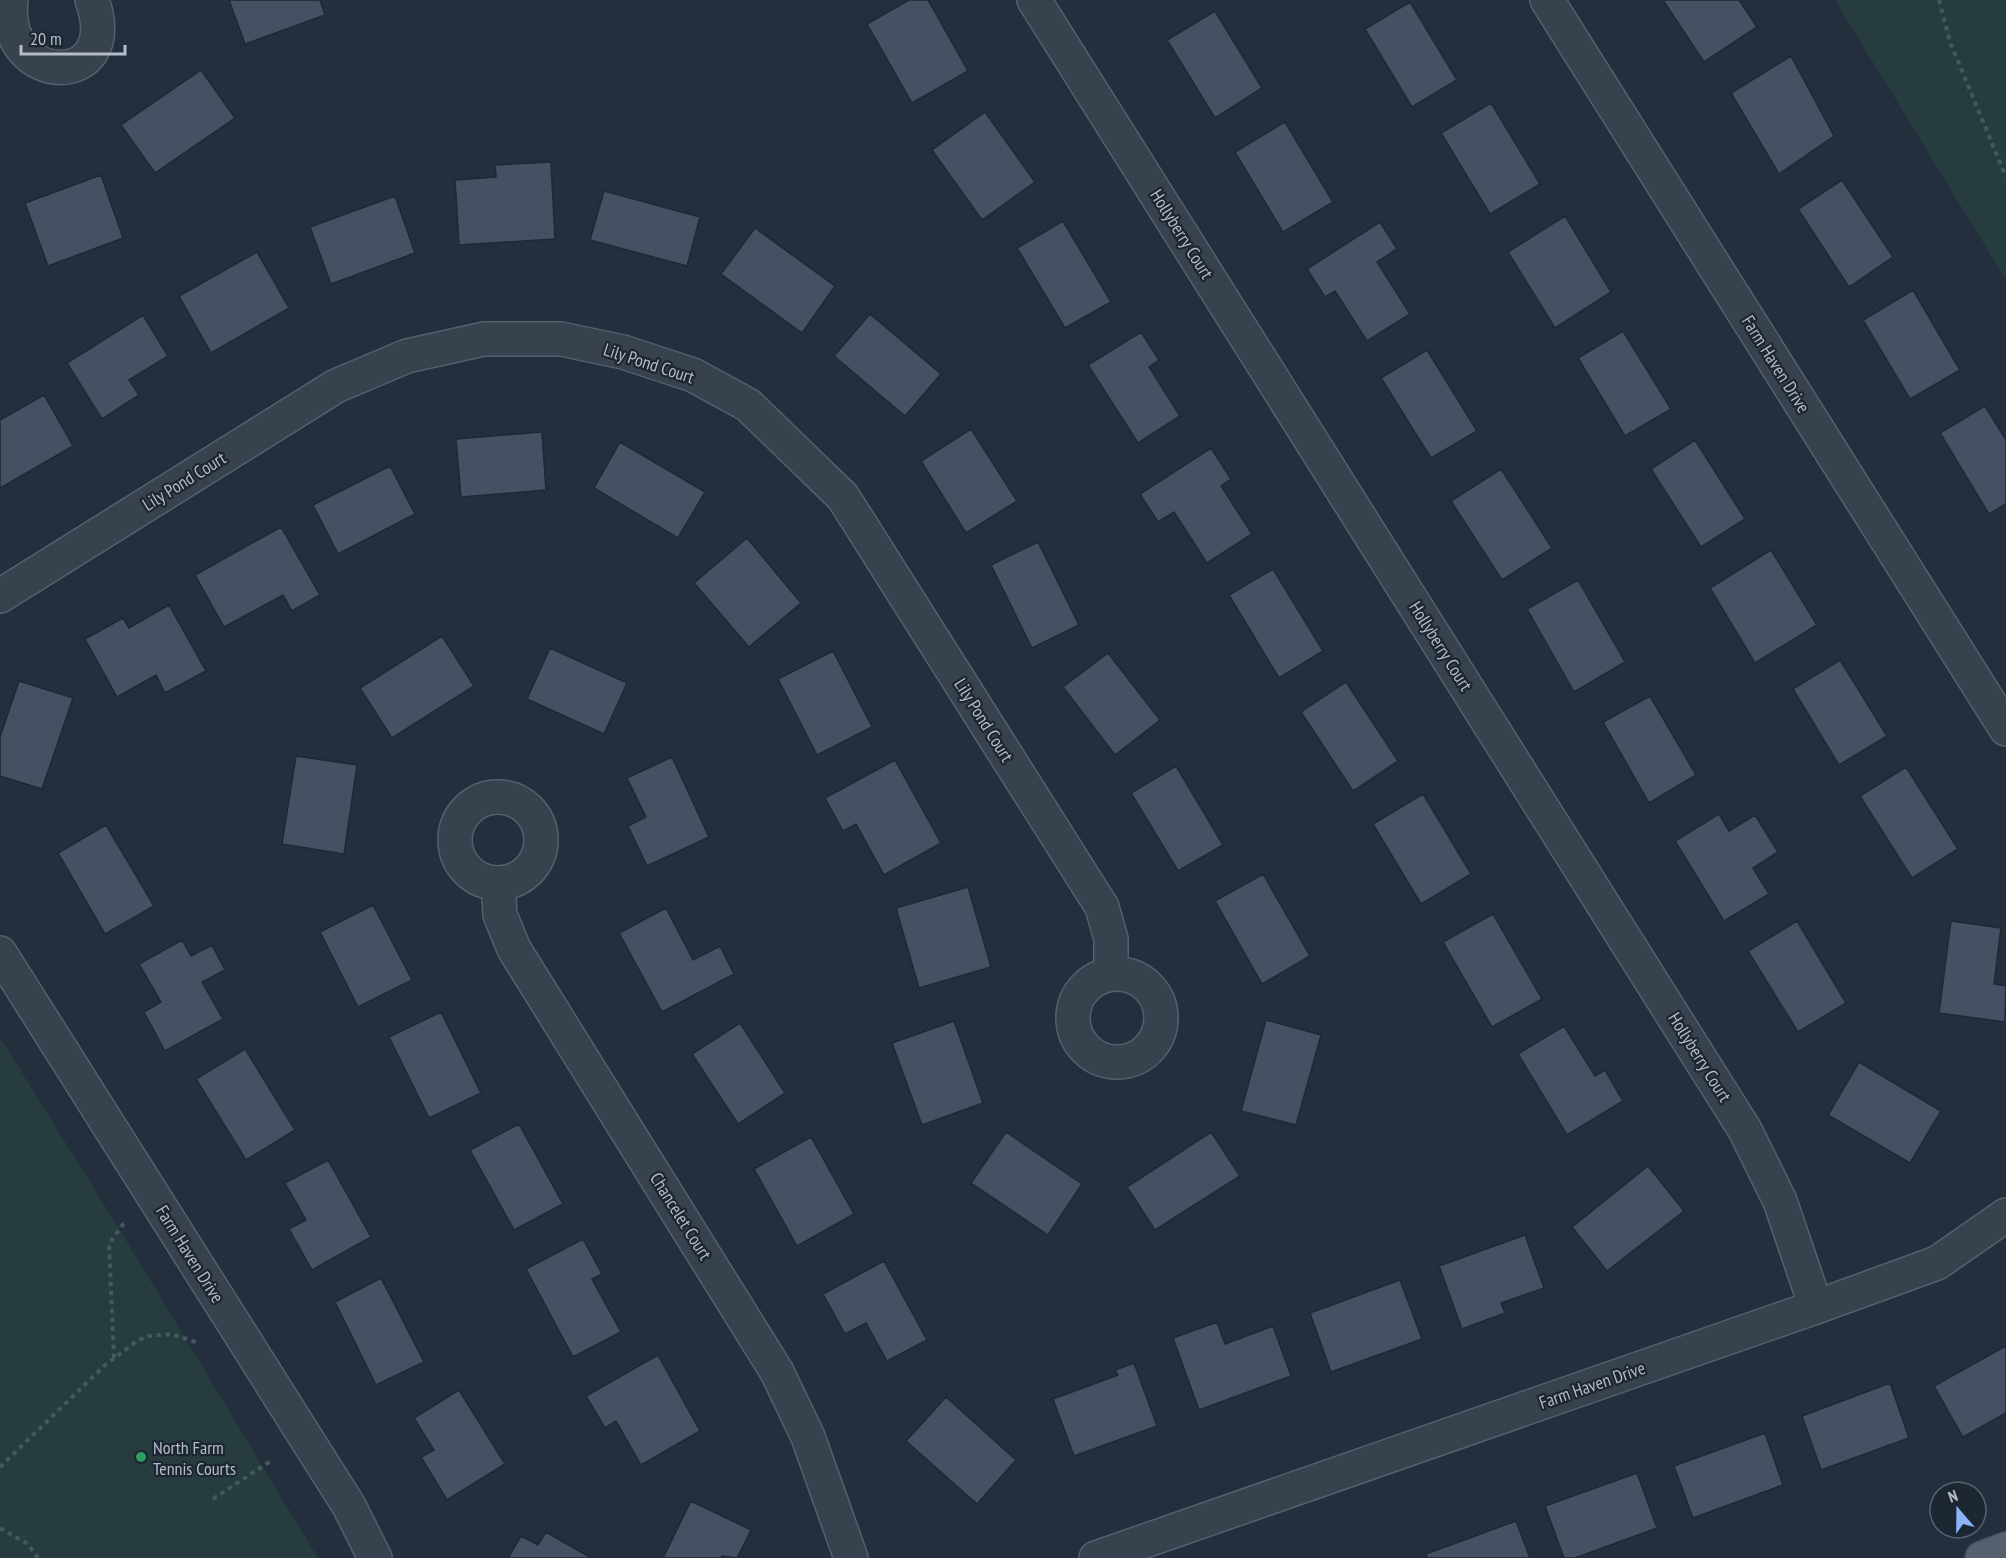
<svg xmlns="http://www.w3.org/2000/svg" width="2006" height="1558" font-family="'PT Sans Narrow',sans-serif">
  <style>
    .green { fill: #263c3f }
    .building { fill: #455162; stroke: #1f2835; stroke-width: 1.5 }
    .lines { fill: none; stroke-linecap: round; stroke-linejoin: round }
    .minor-casing { stroke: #565f6c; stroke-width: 36 }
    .major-casing { stroke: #414a57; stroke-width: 36 }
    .path { stroke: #44595c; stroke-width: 4; stroke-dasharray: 4.5 4.5; stroke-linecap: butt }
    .minor { stroke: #38414e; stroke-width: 33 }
    .major { stroke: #56606e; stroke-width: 33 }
    .leisure-dot { fill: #2e9e5b; stroke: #1d2633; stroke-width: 2 }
    .labels { text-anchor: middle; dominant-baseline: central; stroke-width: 4.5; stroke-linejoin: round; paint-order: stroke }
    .street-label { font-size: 18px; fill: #b4bcc9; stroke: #1d2633 }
    .poi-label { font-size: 18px; fill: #b4bcc9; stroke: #1d2633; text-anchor: start }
  </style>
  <rect width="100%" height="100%" fill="#242f3e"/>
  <path class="green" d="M 1835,0 L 2006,0 L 2006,280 Z
    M 0,1041 L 3,1042 L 118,1227 L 318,1558 L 0,1558 Z"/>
  <path class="building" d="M 229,0 L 320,0 L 325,15 L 245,44 Z
    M 909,0 L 928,0 L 968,71 L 912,103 L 867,24 Z
    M 1663,0 L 1739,0 L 1757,27 L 1704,62 Z
    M 1410,2 L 1457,80 L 1412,107 L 1365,29 Z
    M 1215,11 L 1262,88 L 1215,118 L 1167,40 Z
    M 1791,56 L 1834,136 L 1779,174 L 1731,93 Z
    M 201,70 L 235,118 L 155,173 L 121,125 Z
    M 1491,103 L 1540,184 L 1490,214 L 1441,133 Z
    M 985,112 L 1035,182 L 982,220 L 932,150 Z
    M 1285,122 L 1333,202 L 1283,232 L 1235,152 Z
    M 551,162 L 555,239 L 459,245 L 455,180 L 496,177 L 495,165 Z
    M 101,175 L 123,238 L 48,266 L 25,203 Z
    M 1842,180 L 1893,257 L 1849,287 L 1798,209 Z
    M 604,191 L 700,217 L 687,266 L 590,240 Z
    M 395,196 L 415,253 L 331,284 L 310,227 Z
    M 1565,216 L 1611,292 L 1555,328 L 1508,252 Z
    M 1063,221 L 1111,302 L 1065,328 L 1017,248 Z
    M 1380,222 L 1397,249 L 1377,262 L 1410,314 L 1367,341 L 1335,291 L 1325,297 L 1307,269 Z
    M 755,228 L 835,286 L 802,333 L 721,274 Z
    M 257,252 L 289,308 L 211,353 L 179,296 Z
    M 1913,290 L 1960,370 L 1910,399 L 1863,320 Z
    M 870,314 L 941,374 L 905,416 L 834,356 Z
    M 143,315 L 168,356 L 129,380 L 139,395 L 102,419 L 67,363 Z
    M 1623,331 L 1671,409 L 1625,436 L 1578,358 Z
    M 1141,332 L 1159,360 L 1149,367 L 1180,416 L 1138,443 L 1088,365 Z
    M 1427,350 L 1477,431 L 1431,458 L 1381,378 Z
    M 44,395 L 73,446 L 0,488 L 0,420 Z
    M 1985,406 L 2006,440 L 2006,504 L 1989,514 L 1940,433 Z
    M 971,429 L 1017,501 L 966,533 L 921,461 Z
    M 542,432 L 546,490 L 461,497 L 456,439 Z
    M 1695,440 L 1745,519 L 1701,547 L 1651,469 Z
    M 620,442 L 705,492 L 678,538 L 594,488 Z
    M 1211,448 L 1231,479 L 1221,486 L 1252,534 L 1207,563 L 1174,512 L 1158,522 L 1140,494 Z
    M 390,466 L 415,514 L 338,554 L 313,505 Z
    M 1501,469 L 1552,548 L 1502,580 L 1451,501 Z
    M 281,527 L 320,595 L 292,611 L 283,595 L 224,627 L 195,575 Z
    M 747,538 L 801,603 L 749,647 L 694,583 Z
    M 1038,542 L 1079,625 L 1032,648 L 991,565 Z
    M 1771,550 L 1817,625 L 1755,663 L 1710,588 Z
    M 1273,569 L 1323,651 L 1279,678 L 1229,595 Z
    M 1578,580 L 1625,662 L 1574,692 L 1527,609 Z
    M 169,605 L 206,671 L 165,693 L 156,675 L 117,697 L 85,639 L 123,618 L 129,628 Z
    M 442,636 L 474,686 L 392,738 L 360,688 Z
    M 550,648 L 627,683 L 604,734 L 527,699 Z
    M 833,651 L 872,727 L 817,755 L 778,679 Z
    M 1108,653 L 1160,720 L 1115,755 L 1063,687 Z
    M 1840,660 L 1887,736 L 1839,765 L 1793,689 Z
    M 19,681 L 73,698 L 42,789 L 0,776 L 0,737 Z
    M 1346,682 L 1398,761 L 1353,791 L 1301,712 Z
    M 1650,696 L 1696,775 L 1649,803 L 1603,722 Z
    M 296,756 L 357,765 L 344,854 L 282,844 Z
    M 672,757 L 709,837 L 647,866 L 628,826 L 646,817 L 627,778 Z
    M 895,760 L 941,843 L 884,875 L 856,824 L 843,831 L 825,798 Z
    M 1176,766 L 1223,845 L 1178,871 L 1131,793 Z
    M 1906,767 L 1958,849 L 1912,878 L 1860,796 Z
    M 1423,794 L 1471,874 L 1421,904 L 1373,824 Z
    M 1719,814 L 1729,831 L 1755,815 L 1778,852 L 1753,868 L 1769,894 L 1724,921 L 1675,841 Z
    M 106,825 L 154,906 L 105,934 L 58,853 Z
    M 1263,874 L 1310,956 L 1262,984 L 1215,901 Z
    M 968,887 L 991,967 L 919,988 L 896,908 Z
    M 373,905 L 412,980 L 358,1007 L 320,932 Z
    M 666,908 L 693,960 L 720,946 L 734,974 L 662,1012 L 619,933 Z
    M 1493,914 L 1542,999 L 1492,1027 L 1443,942 Z
    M 1797,921 L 1846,1003 L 1798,1032 L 1748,951 Z
    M 1951,921 L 2001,928 L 1994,984 L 2006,986 L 2005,1022 L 1939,1013 Z
    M 182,940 L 191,956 L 212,945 L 225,970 L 202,982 L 223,1019 L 165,1051 L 144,1012 L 161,1002 L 139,964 Z
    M 441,1012 L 481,1093 L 429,1118 L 389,1037 Z
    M 1266,1020 L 1321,1035 L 1296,1125 L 1241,1111 Z
    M 954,1021 L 983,1103 L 922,1125 L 892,1043 Z
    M 740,1023 L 785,1093 L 738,1124 L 692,1054 Z
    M 1564,1026 L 1595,1076 L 1605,1070 L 1623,1101 L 1567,1135 L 1518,1054 Z
    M 245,1049 L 295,1130 L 246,1160 L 196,1079 Z
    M 1859,1062 L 1941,1111 L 1910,1163 L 1828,1115 Z
    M 519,1124 L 563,1204 L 514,1230 L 470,1150 Z
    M 1006,1132 L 1082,1184 L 1048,1235 L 971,1183 Z
    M 1211,1132 L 1240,1176 L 1155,1230 L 1127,1187 Z
    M 811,1137 L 854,1214 L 797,1246 L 754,1169 Z
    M 328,1160 L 371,1237 L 312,1270 L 289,1229 L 306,1220 L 285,1183 Z
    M 1648,1166 L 1684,1211 L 1607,1271 L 1572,1227 Z
    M 1525,1235 L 1544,1288 L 1501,1303 L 1505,1313 L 1462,1329 L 1439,1266 Z
    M 583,1239 L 602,1274 L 592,1279 L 621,1332 L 573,1357 L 526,1269 Z
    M 884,1261 L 927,1340 L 887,1361 L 866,1323 L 845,1334 L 823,1294 Z
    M 381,1278 L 424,1362 L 376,1385 L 335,1302 Z
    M 1400,1280 L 1422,1339 L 1331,1372 L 1310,1313 Z
    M 1217,1322 L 1225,1344 L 1273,1326 L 1291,1376 L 1199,1410 L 1173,1338 Z
    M 2006,1346 L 2006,1413 L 1963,1437 L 1934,1386 Z
    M 658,1355 L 700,1431 L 641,1465 L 616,1421 L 605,1428 L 586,1396 Z
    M 1134,1363 L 1157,1426 L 1074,1456 L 1053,1399 L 1118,1375 L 1115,1370 Z
    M 1890,1383 L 1909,1438 L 1821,1470 L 1802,1416 Z
    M 459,1390 L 505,1464 L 447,1500 L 421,1457 L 434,1450 L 414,1418 Z
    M 946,1397 L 1016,1460 L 977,1504 L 906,1441 Z
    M 1765,1433 L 1783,1485 L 1693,1518 L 1674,1466 Z
    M 1637,1473 L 1657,1528 L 1575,1558 L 1564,1558 L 1545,1506 Z
    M 691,1501 L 751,1530 L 737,1558 L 722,1556 L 721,1558 L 663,1558 Z
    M 1516,1521 L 1530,1558 L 1427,1558 L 1426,1554 Z
    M 546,1532 L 591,1558 L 508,1558 L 521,1536 L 538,1545 Z"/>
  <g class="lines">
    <defs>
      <path id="minor" d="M 11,0 C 0,88 125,92 92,0
        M 1034,0 L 1745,1130 L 1780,1201 L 1816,1307
        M 1547,0 L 2006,729
        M 0,596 L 336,386 L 407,356 L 484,339 L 561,339 L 623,352 L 693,375 L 748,405 L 843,497 L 1102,907 L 1111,939 L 1111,974
        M455 840a43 43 0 1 1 86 0a43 43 0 1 1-86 0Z
        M 498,883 L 500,915 L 514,949 L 777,1372 L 808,1437 L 851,1558
        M 0,953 L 349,1506 L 375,1558
        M1073 1018a44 44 0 1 1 88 0a44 44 0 1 1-88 0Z
        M 1096,1558 L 1816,1307 L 1937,1263 L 2006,1215"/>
      <path id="major" d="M 1982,1558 L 2006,1549"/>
    </defs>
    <use href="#minor" class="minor-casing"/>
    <use href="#major" class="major-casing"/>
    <path class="path" d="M 1939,0 L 1950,42 L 2006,177
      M 114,1358 L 109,1244 L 124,1223
      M 0,1467 L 104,1366 L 137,1341 L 148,1336 L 172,1334 L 198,1343
      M 213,1499 L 272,1460
      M 0,1528 L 28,1544 L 38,1558"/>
    <use href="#minor" class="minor"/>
    <use href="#major" class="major"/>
  </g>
  <circle class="leisure-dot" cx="141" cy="1457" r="6"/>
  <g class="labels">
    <g class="street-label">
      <text transform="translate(1182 234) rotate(58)">Hollyberry Court</text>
      <text transform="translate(649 363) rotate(18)">Lily Pond Court</text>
      <text transform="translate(1776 364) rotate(58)">Farm Haven Drive</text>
      <text transform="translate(184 481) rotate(-32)">Lily Pond Court</text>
      <text transform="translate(1441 646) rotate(58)">Hollyberry Court</text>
      <text transform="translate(984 720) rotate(58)">Lily Pond Court</text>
      <text transform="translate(1700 1057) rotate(58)">Hollyberry Court</text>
      <text transform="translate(681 1216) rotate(58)">Chancelet Court</text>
      <text transform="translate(190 1254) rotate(58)">Farm Haven Drive</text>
      <text transform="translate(1592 1385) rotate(-19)">Farm Haven Drive</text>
    </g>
    <g class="poi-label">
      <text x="153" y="1447">North Farm<tspan x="153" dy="21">Tennis Courts</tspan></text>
    </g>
  </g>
  <g transform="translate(1958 1510) rotate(340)"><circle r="28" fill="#1d2633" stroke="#59626f" stroke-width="1.5"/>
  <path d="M0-4.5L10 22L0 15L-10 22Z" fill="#8ab4f8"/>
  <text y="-9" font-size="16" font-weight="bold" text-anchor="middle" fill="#b4bcc9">N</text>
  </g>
  <path d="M21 45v9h104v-9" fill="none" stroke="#b4bcc9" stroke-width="3"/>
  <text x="30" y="45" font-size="18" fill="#b4bcc9" stroke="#1d2633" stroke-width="4.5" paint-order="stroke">20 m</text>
</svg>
